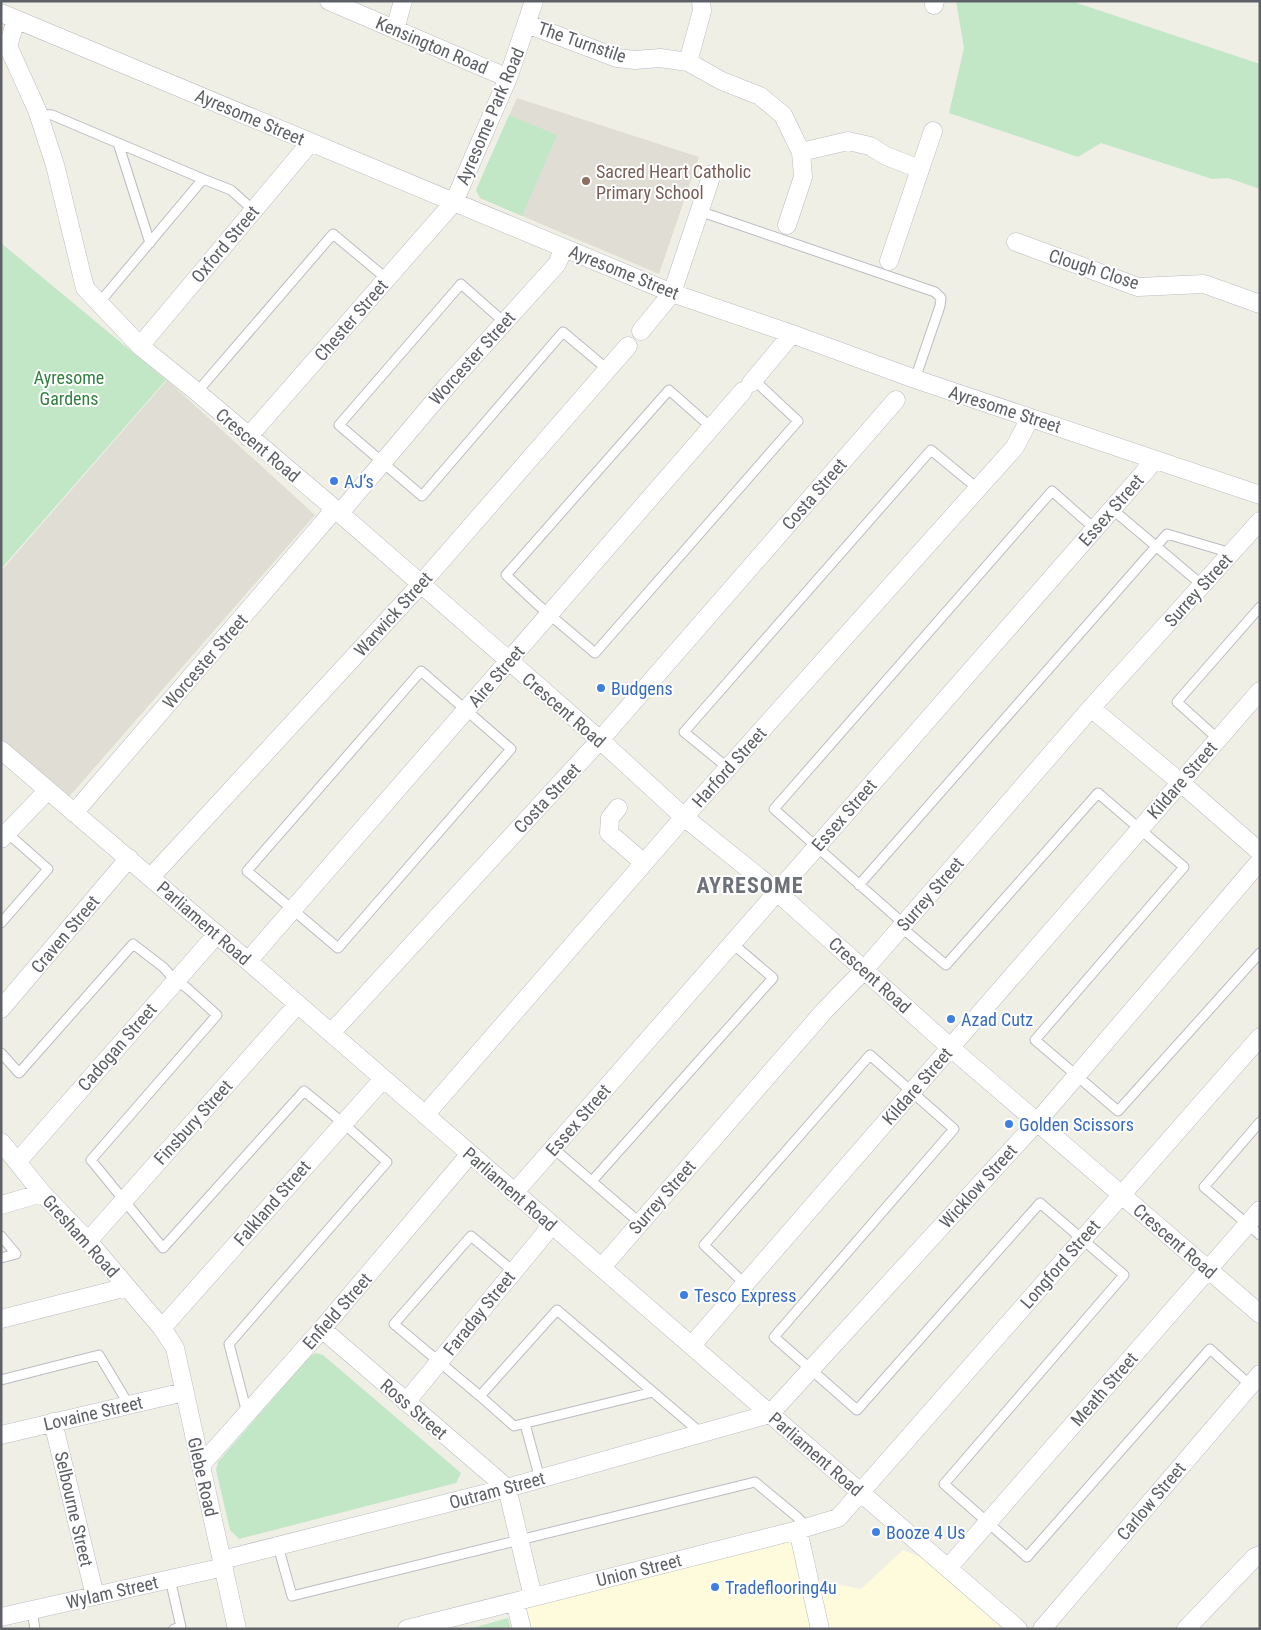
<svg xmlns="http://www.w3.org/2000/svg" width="1261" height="1630" font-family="'Roboto Condensed',sans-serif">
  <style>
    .commercial { fill: #fefadc }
    .education { fill: #e0ded4 }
    .green { fill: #c2e7c7 }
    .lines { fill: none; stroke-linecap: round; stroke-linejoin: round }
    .lane-casing { stroke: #babcc2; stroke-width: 11 }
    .street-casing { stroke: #babcc2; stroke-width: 19 }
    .lane { stroke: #fff; stroke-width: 9 }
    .street { stroke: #fff; stroke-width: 18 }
    .education-dot { fill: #8d6e63; stroke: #fff; stroke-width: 2 }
    .shop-dot { fill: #3f7fe0; stroke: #fff; stroke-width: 2 }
    .labels { text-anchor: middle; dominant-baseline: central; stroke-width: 4; stroke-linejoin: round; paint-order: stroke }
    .street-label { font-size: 18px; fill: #5d6066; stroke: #fff }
    .education-label { font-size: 18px; fill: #785e54; stroke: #fff; text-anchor: start }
    .park-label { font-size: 18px; fill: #32813f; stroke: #fff }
    .shop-label { font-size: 18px; fill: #366cbe; stroke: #fff; text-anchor: start }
    .district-label { font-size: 22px; font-weight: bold; letter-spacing: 1px; fill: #6e7278; stroke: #fff }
  </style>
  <rect width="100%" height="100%" fill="#f0efe6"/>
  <path class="commercial" d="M 798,1530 L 809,1579 L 861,1589 L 903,1550 L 948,1568 L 1018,1629 L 522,1629 L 515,1602 Z"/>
  <path class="education" d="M 517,98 L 699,157 L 659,274 L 480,198 L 476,190 Z
    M 167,380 L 315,515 L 68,798 L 1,740 L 1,571 Z"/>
  <path class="green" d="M 956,1 L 1071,1 L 1260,64 L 1260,189 L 1228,178 L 1212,179 L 1101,143 L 1078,157 L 949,113 L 964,48 Z
    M 509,115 L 557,135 L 522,216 L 480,198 L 476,190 Z
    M 1,243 L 166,380 L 1,569 Z
    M 316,1353 L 323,1355 L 461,1473 L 456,1483 L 239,1539 L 230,1530 L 216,1470 L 218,1462 L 310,1356 Z
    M 508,1618 L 511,1629 L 469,1629 Z"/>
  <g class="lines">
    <defs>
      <path id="lane" d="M 38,114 L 52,115 L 118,143
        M 203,179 L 231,190 L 253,210
        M 699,211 L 935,292 L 941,298 L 940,306 L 915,379
        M 99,303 L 203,179 L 118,143 L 150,243
        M 504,322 L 461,284 L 339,425 L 422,496 L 563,332 L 607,369
        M 197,392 L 333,234 L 387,279
        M 712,428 L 669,390 L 506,575 L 537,604 L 595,653 L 798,421 L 754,380
        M 1112,509 L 1202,585
        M 421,671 L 511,749 L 338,948 L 247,871 Z
        M 1218,739 L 1177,702 L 1260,607
        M 728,768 L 684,732 L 931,450 L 977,488
        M 859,885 L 1167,534 L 1231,553
        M 1,923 L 48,869 L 5,831
        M 904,924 L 774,809 L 1052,491 L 1095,529
        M 901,927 L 946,965 L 1098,793 L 1184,867 L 1035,1040 L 1118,1111 L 1260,953
        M 1,1053 L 19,1073 L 133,944 L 163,967 L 175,980 L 187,988 L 217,1015 L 91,1160 L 163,1248 L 304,1091 L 343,1123 L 387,1162 L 229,1344 L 247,1413
        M 1260,1122 L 1204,1187 L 1260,1235
        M 553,1148 L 639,1222
        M 592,1181 L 773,978 L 732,943
        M 1,1236 L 16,1254 L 1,1258
        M 745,1284 L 704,1245 L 870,1055 L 954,1129 L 774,1337 L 857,1410 L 1040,1203 L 1124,1275 L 944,1484 L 1027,1557 L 1210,1349 L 1250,1385
        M 1,1380 L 99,1355 L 129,1405
        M 653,1392 L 514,1426 L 480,1396 L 557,1310 L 701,1433
        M 480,1396 L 394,1324 L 471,1236 L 513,1271
        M 525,1424 L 540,1479
        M 278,1546 L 292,1596 L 755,1482 L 796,1516 L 807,1527
        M 170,1579 L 181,1627 L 174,1629
        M 32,1611 L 35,1629"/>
      <path id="street" d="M 329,1 L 508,78
        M 934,5 L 935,1
        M 1,13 L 672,293 L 792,334 L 915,379 L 1260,495
        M 16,20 L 8,46 L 37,110 L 55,165 L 85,288 L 140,346 L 197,392 L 335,509 L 600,740 L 684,817 L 776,891 L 951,1048 L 1260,1314
        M 527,24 L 617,58 L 635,60 L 660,58 L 688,62 L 722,81 L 760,96 L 783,115 L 801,152 L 848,141 L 870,146 L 886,156 L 920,169
        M 395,29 L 403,1
        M 688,62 L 702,11 L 701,1
        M 787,225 L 803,177 L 801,152
        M 1016,242 L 1138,287 L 1204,284 L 1260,304
        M 889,261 L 933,131
        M 641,331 L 672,293 L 712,174
        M 140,346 L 310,143
        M 751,383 L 792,334
        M 248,437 L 454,202 L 508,78 L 534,1
        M 339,514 L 448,385 L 557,264 L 564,248
        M 1091,708 L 1180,782 L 1260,852
        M 1,750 L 248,961 L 1018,1629
        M 618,808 L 610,818 L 609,833 L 644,863
        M 74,813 L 335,509
        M 1,839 L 47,791
        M 151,877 L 420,585 L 628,346
        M 248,961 L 743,391
        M 1,1009 L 129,858
        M 331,1033 L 600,740 L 896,400
        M 425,1115 L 684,817 L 1015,447 L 1030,418
        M 1,1142 L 42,1193 L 88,1241 L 127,1287 L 162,1328 L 175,1348 L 237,1629
        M 18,1161 L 217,934
        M 514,1193 L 1155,460
        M 1,1205 L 42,1193
        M 88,1241 L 298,1004
        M 602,1267 L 825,1010 L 864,970 L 1091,708 L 1260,521
        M 1,1319 L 127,1287
        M 162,1328 L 383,1079
        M 322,1329 L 507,1488 L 533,1597
        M 692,1345 L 1260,691
        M 406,1402 L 552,1225
        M 53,1422 L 95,1596
        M 1,1435 L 184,1392
        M 201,1465 L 322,1329 L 470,1154
        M 798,1530 L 820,1629
        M 222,1560 L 507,1488 L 770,1414 L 1037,1122 L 1260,861
        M 948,1568 L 1260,1210
        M 515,1602 L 522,1629
        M 1,1617 L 224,1567
        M 407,1629 L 798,1530 L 838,1518 L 1260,1037
        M 1042,1629 L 1260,1374
        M 1186,1629 L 1255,1557 L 1260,1555"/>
    </defs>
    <use href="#lane" class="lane-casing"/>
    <use href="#street" class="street-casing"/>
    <use href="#lane" class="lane"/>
    <use href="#street" class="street"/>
  </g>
  <circle class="education-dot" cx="586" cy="181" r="5"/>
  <g class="shop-dot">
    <circle cx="334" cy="481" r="5"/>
    <circle cx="601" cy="688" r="5"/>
    <circle cx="951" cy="1019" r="5"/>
    <circle cx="1009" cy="1124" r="5"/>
    <circle cx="684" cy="1295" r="5"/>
    <circle cx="876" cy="1532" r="5"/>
    <circle cx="715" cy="1587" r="5"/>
  </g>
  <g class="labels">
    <g class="street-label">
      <text transform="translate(582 42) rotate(19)">The Turnstile</text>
      <text transform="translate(432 45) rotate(23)">Kensington Road</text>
      <text transform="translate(490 116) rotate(-67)">Ayresome Park Road</text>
      <text transform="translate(250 117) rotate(23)">Ayresome Street</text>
      <text transform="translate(225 244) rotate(-50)">Oxford Street</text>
      <text transform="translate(1094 269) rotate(18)">Clough Close</text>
      <text transform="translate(624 272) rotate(22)">Ayresome Street</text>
      <text transform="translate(351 320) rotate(-49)">Chester Street</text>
      <text transform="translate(472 358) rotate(-48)">Worcester Street</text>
      <text transform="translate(1005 409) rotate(18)">Ayresome Street</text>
      <text transform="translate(258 445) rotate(40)">Crescent Road</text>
      <text transform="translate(814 494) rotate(-49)">Costa Street</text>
      <text transform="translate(1111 510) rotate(-49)">Essex Street</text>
      <text transform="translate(1198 590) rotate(-48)">Surrey Street</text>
      <text transform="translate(393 614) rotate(-48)">Warwick Street</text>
      <text transform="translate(205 661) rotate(-49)">Worcester Street</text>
      <text transform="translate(496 676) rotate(-49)">Aire Street</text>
      <text transform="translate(564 710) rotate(41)">Crescent Road</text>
      <text transform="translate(729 767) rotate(-48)">Harford Street</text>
      <text transform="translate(1182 780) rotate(-49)">Kildare Street</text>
      <text transform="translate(547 798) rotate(-47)">Costa Street</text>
      <text transform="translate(844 815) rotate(-49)">Essex Street</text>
      <text transform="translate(930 894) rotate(-49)">Surrey Street</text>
      <text transform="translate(204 923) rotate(41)">Parliament Road</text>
      <text transform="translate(65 934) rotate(-50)">Craven Street</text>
      <text transform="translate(870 975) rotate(42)">Crescent Road</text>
      <text transform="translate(117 1047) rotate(-49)">Cadogan Street</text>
      <text transform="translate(917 1086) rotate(-49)">Kildare Street</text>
      <text transform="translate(578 1120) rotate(-49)">Essex Street</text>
      <text transform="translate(193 1122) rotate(-48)">Finsbury Street</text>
      <text transform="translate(978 1186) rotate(-48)">Wicklow Street</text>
      <text transform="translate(510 1189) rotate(41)">Parliament Road</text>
      <text transform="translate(662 1197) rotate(-49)">Surrey Street</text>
      <text transform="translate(272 1203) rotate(-49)">Falkland Street</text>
      <text transform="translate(81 1236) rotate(48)">Gresham Road</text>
      <text transform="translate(1175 1241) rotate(41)">Crescent Road</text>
      <text transform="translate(1060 1264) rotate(-49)">Longford Street</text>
      <text transform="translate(337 1311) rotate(-49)">Enfield Street</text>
      <text transform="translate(479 1313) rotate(-51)">Faraday Street</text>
      <text transform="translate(1104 1389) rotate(-49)">Meath Street</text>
      <text transform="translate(414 1409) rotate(41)">Ross Street</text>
      <text transform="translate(93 1413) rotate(-13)">Lovaine Street</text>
      <text transform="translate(816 1454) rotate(41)">Parliament Road</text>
      <text transform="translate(203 1477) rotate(77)">Glebe Road</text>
      <text transform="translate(497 1490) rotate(-15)">Outram Street</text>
      <text transform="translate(1151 1501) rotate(-50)">Carlow Street</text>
      <text transform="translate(74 1509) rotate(77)">Selbourne Street</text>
      <text transform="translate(639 1570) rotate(-14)">Union Street</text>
      <text transform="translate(112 1592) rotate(-13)">Wylam Street</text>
    </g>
    <g class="education-label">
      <text x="596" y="171">Sacred Heart Catholic<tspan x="596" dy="21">Primary School</tspan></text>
    </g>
    <g class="park-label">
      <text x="69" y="377">Ayresome<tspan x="69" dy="21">Gardens</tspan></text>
    </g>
    <g class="shop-label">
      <text x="344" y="481">AJ’s</text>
      <text x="611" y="688">Budgens</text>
      <text x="961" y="1019">Azad Cutz</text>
      <text x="1019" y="1124">Golden Scissors</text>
      <text x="694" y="1295">Tesco Express</text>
      <text x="886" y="1532">Booze 4 Us</text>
      <text x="725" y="1587">Tradeflooring4u</text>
    </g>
    <g class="district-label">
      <text x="750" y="885">AYRESOME</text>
    </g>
  </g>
  <rect width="1261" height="1630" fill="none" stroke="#5d6066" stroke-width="5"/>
</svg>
